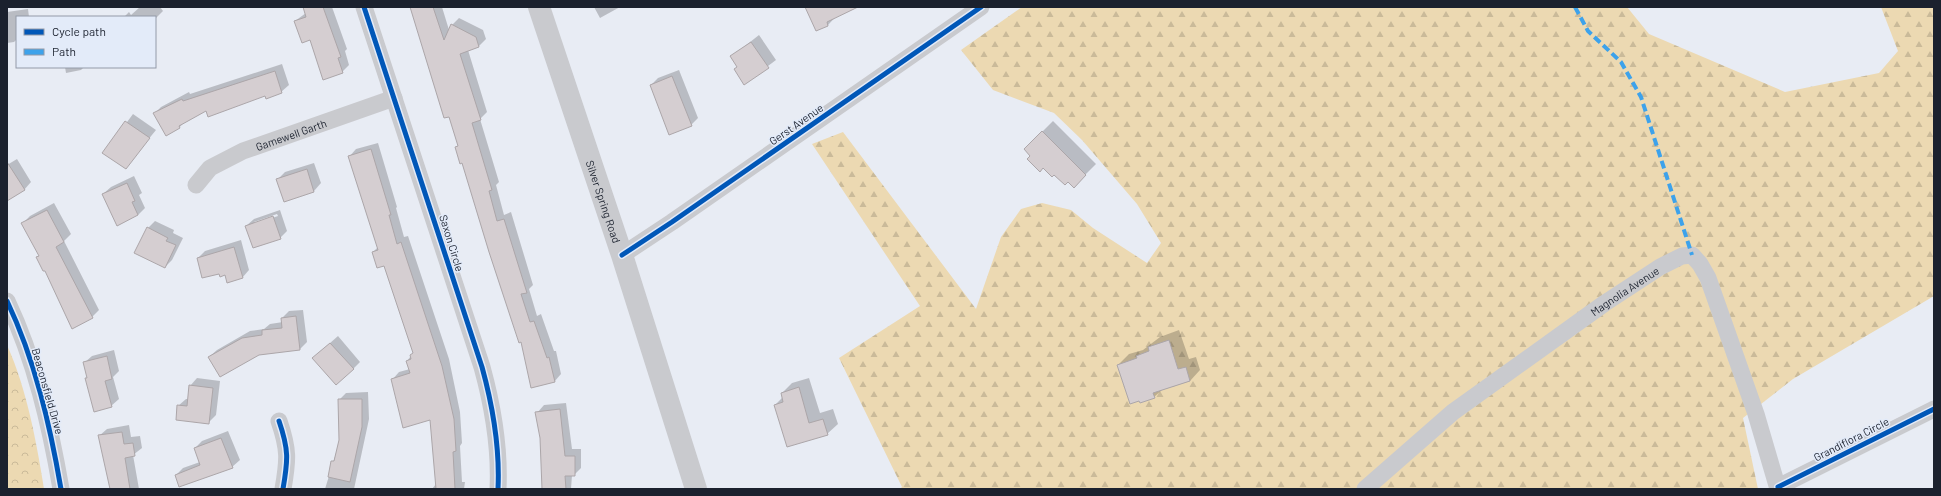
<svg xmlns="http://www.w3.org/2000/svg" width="1941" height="496" font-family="Barlow,sans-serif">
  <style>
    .forest { fill: url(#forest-firs) }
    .park { fill: url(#park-crowns) }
    .shadow { fill: #0003; fill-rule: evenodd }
    .building { fill: #d5ced1; stroke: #aca6a9 }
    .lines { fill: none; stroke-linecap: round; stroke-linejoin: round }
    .minor { stroke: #c9cace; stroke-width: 17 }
    .major { stroke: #c9cace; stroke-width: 22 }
    .quiet { stroke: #3da2eb; stroke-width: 4; stroke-dasharray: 8 4; stroke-linecap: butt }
    .cycleway-casing { stroke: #e3ebf9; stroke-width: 8 }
    .cycleway { stroke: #0057b8; stroke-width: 5 }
    .labels { text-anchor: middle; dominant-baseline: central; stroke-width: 3; stroke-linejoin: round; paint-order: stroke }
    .street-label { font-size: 11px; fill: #1b212e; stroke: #e3ebf9 }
  </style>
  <defs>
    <pattern id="forest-firs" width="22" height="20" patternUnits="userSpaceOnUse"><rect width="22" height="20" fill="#ecd9b2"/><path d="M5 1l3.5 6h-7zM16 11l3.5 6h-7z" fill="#caba99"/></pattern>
    <pattern id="park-crowns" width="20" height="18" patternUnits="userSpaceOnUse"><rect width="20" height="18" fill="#ecd9b2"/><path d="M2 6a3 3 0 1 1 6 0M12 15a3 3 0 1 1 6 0" fill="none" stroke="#caba99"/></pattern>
  </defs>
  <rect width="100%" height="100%" fill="#e8ecf4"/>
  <path class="forest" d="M 1022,7 L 1627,7 L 1649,34 L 1785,92 L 1879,73 L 1898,51 L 1881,7 L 1934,7 L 1934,296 L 1793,379 L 1743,418 L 1758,489 L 900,489 L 902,487 L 839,358 L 920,306 L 812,144 L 843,132 L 976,309 L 1001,237 L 1021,209 L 1042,203 L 1071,210 L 1093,228 L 1147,263 L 1161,243 L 1137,204 L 1082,140 L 1054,113 L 993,90 L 961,50 Z"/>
  <path class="park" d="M 7,345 C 27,390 36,440 44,489 L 7,489 Z"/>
  <path class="shadow" d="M 140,7 L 160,7 L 163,11 L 155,19 L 155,17 L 124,17 L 129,12 L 131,15 Z
    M 304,7 L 332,7 L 347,49 L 345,51 L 349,65 L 342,72 L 295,21 L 306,13 Z
    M 410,7 L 442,7 L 449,30 L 452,25 L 459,18 L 483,30 L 486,39 L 479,46 L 468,50 L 487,112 L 480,119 L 499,182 L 496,185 L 504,215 L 511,212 L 533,285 L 529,289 L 537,316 L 541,314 L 554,351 L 556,351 L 561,374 L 554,382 L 522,341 L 463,162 L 456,148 L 459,145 L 449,116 Z
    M 594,7 L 620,7 L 600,18 Z
    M 806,7 L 845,7 L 828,25 L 817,30 Z
    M 28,9 L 29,17 L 17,17 L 17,39 L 14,42 L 7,43 L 7,12 Z
    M 759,35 L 776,60 L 745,83 L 738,66 L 731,57 Z
    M 282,64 L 289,85 L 281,92 L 266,94 L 207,110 L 185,121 L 179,128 L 154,114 L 161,107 L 189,92 L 190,94 Z
    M 65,67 L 84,67 L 81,70 L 66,73 Z
    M 679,70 L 698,118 L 691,125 L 651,85 L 658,78 Z
    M 133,114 L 156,130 L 126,167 L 104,153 Z
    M 1053,121 L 1096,164 L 1074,186 L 1025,149 Z
    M 378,143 L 397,207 L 396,208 L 404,237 L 408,236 L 449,359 L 460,412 L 462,443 L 460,446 L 462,482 L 465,482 L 464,489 L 432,489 L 436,484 L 431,419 L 392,380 L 399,372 L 410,369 L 407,361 L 414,352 L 384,265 L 373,252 L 378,247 L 349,157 L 356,149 Z
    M 17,159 L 31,182 L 24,190 L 7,200 L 7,165 Z
    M 314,163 L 321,183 L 314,191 L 284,200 L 278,179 L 285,172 Z
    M 134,176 L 142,193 L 139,195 L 145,208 L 138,215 L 103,194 L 111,187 Z
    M 54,203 L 71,234 L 64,241 L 99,310 L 92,317 L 45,269 L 37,257 L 40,255 L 23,223 L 30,216 Z
    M 280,210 L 287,231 L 280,238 L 246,226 L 254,219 ZM 277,214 L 278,216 L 254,224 L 254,222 Z
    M 155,221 L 174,230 L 173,233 L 183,238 L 172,260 L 165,267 L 148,228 Z
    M 241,240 L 249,270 L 242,278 L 226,274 L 198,258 L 205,251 Z
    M 303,310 L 307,342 L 300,349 L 209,357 L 217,350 L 250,331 L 264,329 L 270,324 L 283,322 L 282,318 L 289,311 Z
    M 1179,330 L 1189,359 L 1196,357 L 1200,370 L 1190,381 L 1162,390 L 1154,397 L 1118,365 L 1129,354 L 1143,350 L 1160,337 Z
    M 338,336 L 360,362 L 353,369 L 321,351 Z
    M 114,350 L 119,371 L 113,377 L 119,399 L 111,406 L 86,378 L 88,377 L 84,363 L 92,356 Z
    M 197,378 L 220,381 L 216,415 L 209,422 L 178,406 L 186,399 L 188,399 L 190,386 Z
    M 809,378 L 820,413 L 833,409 L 838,424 L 827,434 L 775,405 L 783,397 L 782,393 L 792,383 Z
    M 368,392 L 369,419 L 354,489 L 325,489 L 340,440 L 339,400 L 346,393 Z
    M 566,403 L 572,449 L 581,449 L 581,468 L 574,475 L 572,475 L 571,489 L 543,489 L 541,438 L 537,413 L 544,405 Z
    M 129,425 L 131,437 L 140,436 L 142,448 L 133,455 L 139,489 L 111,489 L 99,436 L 107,429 Z
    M 228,431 L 240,460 L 232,467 L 176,475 L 183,468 L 200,462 L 195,448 L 202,441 Z"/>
  <path class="building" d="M 303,7 L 323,7 L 341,57 L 338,58 L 343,73 L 323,80 L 310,40 L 302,43 L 294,21 L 306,17 Z
    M 410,7 L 433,7 L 444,40 L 451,24 L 476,37 L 479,47 L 460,54 L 481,120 L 472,123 L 492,190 L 489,191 L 497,221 L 504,219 L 527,293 L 521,294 L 530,322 L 534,321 L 547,358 L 549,357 L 555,382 L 531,388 L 521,342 L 519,343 L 489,252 L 462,163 L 460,164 L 455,147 L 458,146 L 449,117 L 444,118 Z
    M 805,7 L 858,7 L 827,22 L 828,26 L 816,31 Z
    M 751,42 L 769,68 L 744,85 L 734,69 L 737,67 L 730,56 Z
    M 275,71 L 282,93 L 266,99 L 265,96 L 208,117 L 206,111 L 179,126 L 180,128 L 166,136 L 153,113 L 182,99 L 183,101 Z
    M 672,76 L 692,126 L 669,135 L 650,85 Z
    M 125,121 L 150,138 L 126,169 L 102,153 Z
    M 1042,131 L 1086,175 L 1074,188 L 1068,182 L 1065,185 L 1054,175 L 1052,177 L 1043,168 L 1040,172 L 1027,159 L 1030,156 L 1024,149 Z
    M 371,149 L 391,215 L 389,215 L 397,244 L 401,242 L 442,366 L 454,419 L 456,451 L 453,452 L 455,489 L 436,489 L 430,420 L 403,428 L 391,379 L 410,373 L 406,361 L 411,359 L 410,355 L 413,353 L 384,266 L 377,268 L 372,252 L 378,250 L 348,156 Z
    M 7,162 L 25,190 L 7,201 Z
    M 307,169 L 314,192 L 284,202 L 276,179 Z
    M 127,183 L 135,201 L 132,202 L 138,215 L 117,226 L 102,194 Z
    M 47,210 L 64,242 L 56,247 L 93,318 L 72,329 L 45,271 L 43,271 L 36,257 L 39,256 L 21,223 Z
    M 273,216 L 281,239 L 253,248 L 245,226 Z
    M 147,227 L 168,238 L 166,241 L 176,245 L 165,268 L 134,253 Z
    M 234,247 L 243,278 L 227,283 L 225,275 L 220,277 L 219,274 L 202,278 L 197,258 Z
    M 296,316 L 300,350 L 259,355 L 220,377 L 208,357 L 242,338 L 262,335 L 262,330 L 282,328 L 281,318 Z
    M 1169,340 L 1178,369 L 1186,367 L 1190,381 L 1153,393 L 1155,398 L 1140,403 L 1139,401 L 1130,404 L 1117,365 L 1137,358 L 1136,356 L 1149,351 L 1148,347 Z
    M 330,343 L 354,369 L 336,385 L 312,358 Z
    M 107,356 L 112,379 L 105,381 L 112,407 L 94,412 L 85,378 L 87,378 L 83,362 Z
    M 189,385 L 213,388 L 209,424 L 176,420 L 177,405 L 187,406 Z
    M 799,387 L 809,423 L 823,419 L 828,435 L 787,447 L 774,405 L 783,402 L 781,393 Z
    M 338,399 L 362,399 L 362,427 L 350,482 L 328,477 L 331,461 L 334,461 L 339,440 Z
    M 560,409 L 565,456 L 575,456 L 575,476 L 565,476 L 566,489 L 542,489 L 540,438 L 535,412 Z
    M 122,432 L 124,444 L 133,443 L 135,456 L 125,458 L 130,489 L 110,489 L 98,435 Z
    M 221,438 L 233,468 L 179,487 L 175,475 L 200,465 L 194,448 Z"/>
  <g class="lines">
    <g class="minor">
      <path d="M 364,7 L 482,367 C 493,407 500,447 498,489"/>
      <path id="s1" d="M 196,185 L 210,168 L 243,151 L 394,98"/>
      <path d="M 622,255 L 672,222 L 981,7"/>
      <path d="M 7,301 C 35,360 50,425 61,489"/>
      <path d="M 279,421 C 289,450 288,460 283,489"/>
      <path d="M 1778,487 L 1934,409"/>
      <path id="s2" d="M 1365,489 L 1453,412 L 1605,303 L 1660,267 L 1682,256 L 1692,255 L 1700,264 L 1708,278 L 1756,414 L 1778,489"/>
    </g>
    <path class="major" id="s3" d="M 539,7 L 622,255 L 696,489"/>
    <path class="quiet" d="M 1575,7 L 1588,31 L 1621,62 L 1641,97 L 1692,255"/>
    <defs>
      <path id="cycleway" d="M 364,7 L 482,367 C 493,407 500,447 498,489
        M 622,255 L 672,222 L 981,7
        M 7,301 C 35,360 50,425 61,489
        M 279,421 C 289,450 288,460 283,489
        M 1778,487 L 1934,409"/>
    </defs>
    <use href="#cycleway" class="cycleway-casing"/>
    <use href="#cycleway" class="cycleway"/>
  </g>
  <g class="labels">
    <g class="street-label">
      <text transform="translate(796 124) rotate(-35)">Gerst Avenue</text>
      <text stroke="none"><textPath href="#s1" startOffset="110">Gamewell Garth</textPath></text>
      <text stroke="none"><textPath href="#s3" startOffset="205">Silver Spring Road</textPath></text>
      <text transform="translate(452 243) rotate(73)">Saxon Circle</text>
      <text stroke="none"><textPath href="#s2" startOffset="327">Magnolia Avenue</textPath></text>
      <text transform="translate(48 391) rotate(74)">Beaconsfield Drive</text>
      <text transform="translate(1851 439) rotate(-27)">Grandiflora Circle</text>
    </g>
  </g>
  <rect width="1941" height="496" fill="none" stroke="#1b212e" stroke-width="16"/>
  <rect x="16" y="16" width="140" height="52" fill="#e3ebf9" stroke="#939aa8"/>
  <rect x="24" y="29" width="20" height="6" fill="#0057b8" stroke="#939aa8"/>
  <text x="52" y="36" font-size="12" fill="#1b212e">Cycle path</text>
  <rect x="24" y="49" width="20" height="6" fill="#3da2eb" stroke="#939aa8"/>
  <text x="52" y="56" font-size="12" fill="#1b212e">Path</text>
</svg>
